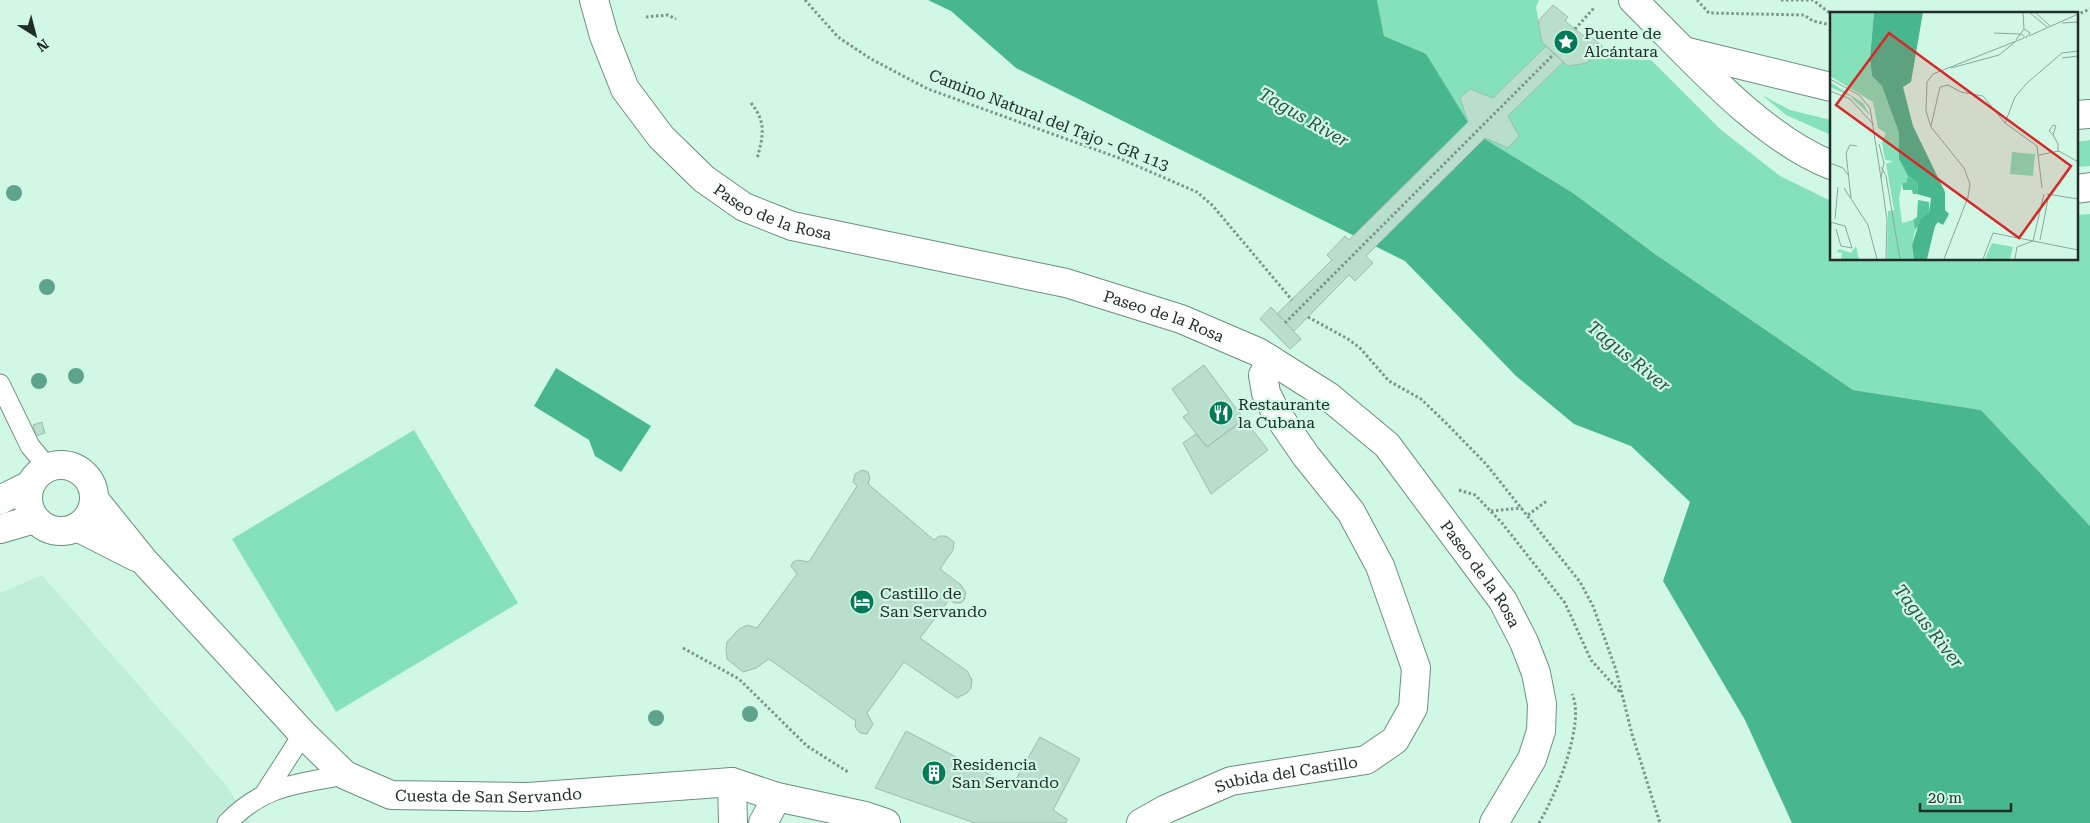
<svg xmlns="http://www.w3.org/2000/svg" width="2090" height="823" font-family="'Roboto Serif',serif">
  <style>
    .built { fill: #c0eed8 }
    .green { fill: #84e1ba }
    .water { fill: #49b78d }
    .building { fill: #b9decc; stroke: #99bead }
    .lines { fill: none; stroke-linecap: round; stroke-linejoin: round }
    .lane-casing { stroke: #6c8f7f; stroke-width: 21 }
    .street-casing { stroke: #6c8f7f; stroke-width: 30 }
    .secondary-casing { stroke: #6c8f7f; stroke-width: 30 }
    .path { stroke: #7c968a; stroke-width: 3; stroke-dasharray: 2.5 2.5; stroke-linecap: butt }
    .lane { stroke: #fff; stroke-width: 19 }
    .street { stroke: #fff; stroke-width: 28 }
    .secondary { stroke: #fff; stroke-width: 28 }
    .path-bridge { stroke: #7c968a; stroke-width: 3; stroke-dasharray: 2.5 2.5; stroke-linecap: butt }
    .tree { fill: #60a38c }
    .labels { text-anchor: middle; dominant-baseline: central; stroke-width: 4.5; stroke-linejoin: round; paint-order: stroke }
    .poi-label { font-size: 16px; fill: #202e28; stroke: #d1f8e5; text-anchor: start }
    .street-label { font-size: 16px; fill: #202e28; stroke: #d1f8e5 }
    .water-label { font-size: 18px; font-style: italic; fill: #295643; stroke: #d1f8e5 }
    .inset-road { fill: none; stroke: #8aa799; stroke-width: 1 }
    .view { fill: #d62828; fill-opacity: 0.15; stroke: #d62828; stroke-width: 2.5 }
    .inset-edge { fill: none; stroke: #202e28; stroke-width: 2.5 }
  </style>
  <rect width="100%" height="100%" fill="#d1f8e5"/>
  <path class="built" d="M 42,575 L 225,784 L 250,823 L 0,823 L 0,593 Z"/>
  <path class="green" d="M 1377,0 L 1539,0 L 1536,7 L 1542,42 L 1568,66 L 1587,63 L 1602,46 L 1616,59 L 1651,60 L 1720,129 L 1780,176 L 1831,201 L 1831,259 L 2076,259 L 2076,215 L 2090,214 L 2090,526 L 1981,410 L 1853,390 L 1655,254 L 1573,193 L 1475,133 L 1426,55 L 1384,36 Z
    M 1762,95 L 1790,110 L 1831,120 L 1831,135 L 1786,115 Z
    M 2090,140 L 2090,166 L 2076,167 L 2076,142 Z
    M 414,430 L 518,603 L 336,712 L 232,539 Z"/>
  <path class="water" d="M 928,0 L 1377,0 L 1384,36 L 1426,54 L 1475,133 L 1573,193 L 1655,254 L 1853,390 L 1981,410 L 2090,526 L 2090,823 L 1792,823 L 1745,720 L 1663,581 L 1690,502 L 1631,446 L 1574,424 L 1516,376 L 1405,261 L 1016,68 L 951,11 Z
    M 556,368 L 651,426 L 621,472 L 595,456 L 589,440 L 534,406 Z"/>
  <path class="building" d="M 1553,5 L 1568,17 L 1565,21 L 1575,29 L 1584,36 L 1586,33 L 1602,46 L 1587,63 L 1568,66 L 1542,42 L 1538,21 Z
    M 1546,46 L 1563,62 L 1508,116 L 1519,136 L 1508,148 L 1485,138 L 1366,256 L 1373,263 L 1355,281 L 1349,275 L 1294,331 L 1277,314 L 1332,260 L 1327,255 L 1345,236 L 1349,240 L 1468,122 L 1460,98 L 1470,89 L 1493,98 Z
    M 1271,307 L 1301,339 L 1290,349 L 1260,319 Z
    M 1204,365 L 1244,419 L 1207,447 L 1183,417 L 1189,413 L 1172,389 Z
    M 1244,419 L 1268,450 L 1211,494 L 1183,443 L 1196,434 L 1207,447 Z
    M 42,422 L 45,433 L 36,436 L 33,425 Z
    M 862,470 L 868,472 L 870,478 L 868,484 L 934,540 L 939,536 L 946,536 L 954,542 L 953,550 L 940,569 L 961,585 L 966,593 L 964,600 L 961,603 L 955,603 L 949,600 L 920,638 L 967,671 L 972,680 L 971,688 L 967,693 L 957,698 L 904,662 L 867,713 L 873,724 L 867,734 L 860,733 L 855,727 L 856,721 L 769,659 L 756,668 L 743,672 L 727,659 L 726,650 L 727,642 L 739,629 L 747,625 L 757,628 L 797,574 L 791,566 L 793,562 L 797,560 L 809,562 L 857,486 L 853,482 L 855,474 Z
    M 906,731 L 1012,786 L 1040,737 L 1080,759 L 1053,810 L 1067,819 L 1066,823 L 975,823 L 875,788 Z"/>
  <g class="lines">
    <defs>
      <path id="lane" d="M 0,384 L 30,446 L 49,469
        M 265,793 L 303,734
        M 227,823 C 264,785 296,784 345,775"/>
      <g id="street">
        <path d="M 1684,51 L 1831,87"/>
        <path d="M 2076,115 L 2090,114"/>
        <circle cx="61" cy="498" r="33"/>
        <path id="s1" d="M 94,499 L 144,561 L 303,734 L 345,775 L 391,795 L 528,797 L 732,782 L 777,797 L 865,816 L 886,823"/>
        <path d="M 0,500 L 30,485"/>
        <path d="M 77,527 L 136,557"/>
        <path d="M 0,529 L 34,519"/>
        <path d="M 732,782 L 733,823"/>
        <path d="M 763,823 L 777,797"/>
        <path id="s2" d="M 1141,823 L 1166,809 L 1231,781 L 1366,760 L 1395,740 L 1413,708 L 1416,668 L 1380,566 L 1351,512 L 1306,456 L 1275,411 L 1266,393 L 1263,375 L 1271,360"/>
      </g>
      <g id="secondary">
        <path id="s3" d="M 594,0 L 604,36 L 625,89 L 661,137 L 704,179 L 744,207 L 792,226 L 1066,283 L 1181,319 L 1258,352 L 1328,396 L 1387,445 L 1503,601 L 1524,642 L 1536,673 L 1542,704 L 1541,731 L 1532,759 L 1494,823"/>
        <path d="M 1633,0 C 1689,55 1758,136 1831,165"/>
        <path d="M 2076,189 L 2090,187"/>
      </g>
    </defs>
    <use href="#lane" class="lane-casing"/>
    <use href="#street" class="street-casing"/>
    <use href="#secondary" class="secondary-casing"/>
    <path class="path" d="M 805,0 L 838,37 L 871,59 L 928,89 L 1119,158 L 1197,192 L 1213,206 L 1292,300
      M 1697,0 L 1709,13 L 1804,15 L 1813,21 L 1831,25
      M 1781,0 L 1813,0 L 1831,14
      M 2076,15 L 2090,9
      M 646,17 L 668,15 L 676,19
      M 1575,29 L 1594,8
      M 751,103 C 767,123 763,136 757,159
      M 1308,317 L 1348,339 L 1360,348 L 1389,381 L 1421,399 L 1445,422 L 1486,464 L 1580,582 L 1593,606 L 1616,670 L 1632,734 L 1660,823
      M 1459,490 L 1475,495 L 1482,502 L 1502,523 L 1565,603 L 1591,660 L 1620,692
      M 1491,511 L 1522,508
      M 1528,515 L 1548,500
      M 683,648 L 739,679 L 807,746 L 848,772
      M 1539,823 C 1555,797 1586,723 1572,694"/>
    <use href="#lane" class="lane"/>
    <use href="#street" class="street"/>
    <use href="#secondary" class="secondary"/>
    <path class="path-bridge" d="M 1285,323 L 1554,54"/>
  </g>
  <g class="tree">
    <circle cx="14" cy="193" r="8"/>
    <circle cx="47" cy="287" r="8"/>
    <circle cx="76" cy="376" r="8"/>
    <circle cx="39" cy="381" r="8"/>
    <circle cx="750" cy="714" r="8"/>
    <circle cx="656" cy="718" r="8"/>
  </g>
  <defs>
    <symbol id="sight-disc" viewBox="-11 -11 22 22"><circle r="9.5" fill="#037b58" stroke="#d1f8e5"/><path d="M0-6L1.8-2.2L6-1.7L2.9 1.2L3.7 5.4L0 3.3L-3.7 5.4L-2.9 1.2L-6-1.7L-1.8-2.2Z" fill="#fff"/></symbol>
    <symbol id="restaurant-disc" viewBox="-11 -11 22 22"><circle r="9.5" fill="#037b58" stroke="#d1f8e5"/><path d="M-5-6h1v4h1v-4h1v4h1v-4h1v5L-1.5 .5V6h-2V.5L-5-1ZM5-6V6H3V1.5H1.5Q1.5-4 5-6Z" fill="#fff"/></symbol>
    <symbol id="hotel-disc" viewBox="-11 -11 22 22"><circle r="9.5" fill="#037b58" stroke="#d1f8e5"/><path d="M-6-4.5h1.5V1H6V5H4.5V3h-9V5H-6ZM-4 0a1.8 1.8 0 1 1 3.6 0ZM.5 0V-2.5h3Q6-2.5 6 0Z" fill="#fff"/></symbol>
    <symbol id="building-disc" viewBox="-11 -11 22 22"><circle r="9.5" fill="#037b58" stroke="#d1f8e5"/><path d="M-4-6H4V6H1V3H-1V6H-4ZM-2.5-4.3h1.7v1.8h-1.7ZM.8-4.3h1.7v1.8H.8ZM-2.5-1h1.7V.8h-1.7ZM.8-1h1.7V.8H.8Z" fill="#fff"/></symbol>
  </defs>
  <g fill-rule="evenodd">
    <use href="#sight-disc" x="1552" y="28" width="28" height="28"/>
    <use href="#restaurant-disc" x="1207" y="399" width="28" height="28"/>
    <use href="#hotel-disc" x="848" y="588" width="28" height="28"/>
    <use href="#building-disc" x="920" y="759" width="28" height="28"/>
  </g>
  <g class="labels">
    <g class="poi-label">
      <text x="1584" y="33">Puente de<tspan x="1584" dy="18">Alcántara</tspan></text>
      <text x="1238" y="404">Restaurante<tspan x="1238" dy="18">la Cubana</tspan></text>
      <text x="880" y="593">Castillo de<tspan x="880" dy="18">San Servando</tspan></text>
      <text x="952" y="764">Residencia<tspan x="952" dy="18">San Servando</tspan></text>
    </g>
    <g class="street-label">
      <text transform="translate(1049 120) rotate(21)">Camino Natural del Tajo - GR 113</text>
      <text stroke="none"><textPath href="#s3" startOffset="292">Paseo de la Rosa</textPath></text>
      <text stroke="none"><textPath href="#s3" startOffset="698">Paseo de la Rosa</textPath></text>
      <text stroke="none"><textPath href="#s3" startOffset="1118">Paseo de la Rosa</textPath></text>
      <text stroke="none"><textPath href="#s2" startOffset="155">Subida del Castillo</textPath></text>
      <text stroke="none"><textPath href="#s1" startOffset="521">Cuesta de San Servando</textPath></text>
    </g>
    <g class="water-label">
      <text transform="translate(1304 117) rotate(30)">Tagus River</text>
      <text transform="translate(1629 356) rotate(39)">Tagus River</text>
      <text transform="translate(1929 626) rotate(52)">Tagus River</text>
    </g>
  </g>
  <g transform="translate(1830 12)">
    <rect width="248" height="248" fill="#d1f8e5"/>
    <path d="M 0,0 L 44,0 L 40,46 L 42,64 L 52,74 L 69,121 L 69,147 L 78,164 L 76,171 L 72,171 L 69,187 L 72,211 L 83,208 L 85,218 L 82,233 L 84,247 L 57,247 L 58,199 L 64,198 L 56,152 L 63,149 L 55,148 L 52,130 L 56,121 L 48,116 L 43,90 L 0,64 ZM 0,70 L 33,91 L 40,103 L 20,84 L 0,75 ZM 182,140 L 205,142 L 203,164 L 180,162 ZM 162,231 L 183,235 L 180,247 L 155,247 ZM 26,234 L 29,247 L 11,247 L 12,241 L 7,240 L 9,237 L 21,241 Z" fill="#84e1ba"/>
    <path d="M 78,164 L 88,171 L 87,182 L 83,182 L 82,178 L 73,178 L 72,171 L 76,171 ZM 88,188 L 99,190 L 99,201 L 85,218 L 83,208 L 87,205 Z" fill="#59c59b"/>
    <path d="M 44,0 L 93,0 L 81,70 L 73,75 L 83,114 L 115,180 L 115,198 L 119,202 L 113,213 L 108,210 L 105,214 L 97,247 L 84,247 L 82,233 L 90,208 L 99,201 L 101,186 L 87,182 L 88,171 L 78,164 L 69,147 L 69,121 L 52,74 L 42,64 L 40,46 Z" fill="#49b78d"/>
    <path class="inset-road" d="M 193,0 L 194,17M 199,0 L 217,15M 206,1 L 220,14M 232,11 L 248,10M 164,21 L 190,22M 199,24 L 248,2M 186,28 L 194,17 L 200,21 L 196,26 L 191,22M 232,46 L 248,44M 121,56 L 169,43 L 185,30M 0,67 L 29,83 L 40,96 L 51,166M 0,79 L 20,87 L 44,113M 175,111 L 185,85 L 197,71 L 232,41 L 248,39M 101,114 L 110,75 L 118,73 L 131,80 L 153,84 L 175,111 L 207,134 L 212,176M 223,123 L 219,119 L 223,113 L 226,114 L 223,123 L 228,132 L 228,139M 49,132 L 54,151M 209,143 L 229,139 L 248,150M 54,150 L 51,166 L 57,208 L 56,247M 0,151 L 13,156 L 18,163M 51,155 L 56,164 L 70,247M 14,176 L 38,213 L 47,247M 217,182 L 248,187M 21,186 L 16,141 L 20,133 L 27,134M 5,207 L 8,175M 0,210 L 15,214 L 22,236 L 11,234 L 6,217M 210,228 L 219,182M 0,229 L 1,211M 114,247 L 138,185 L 140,172 L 134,156 L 101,115 L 96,99 L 97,70 L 103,62 L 194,26M 153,247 L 163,221 L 203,229 L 214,182M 185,247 L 187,235 L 203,229 L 248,238"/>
    <path class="view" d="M 59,21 L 241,154 L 189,226 L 6,93 Z"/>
    <rect width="248" height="248" class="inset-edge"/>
  </g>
  <g transform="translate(35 35) rotate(144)" stroke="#d1f8e5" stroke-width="4" paint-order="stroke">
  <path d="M0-4L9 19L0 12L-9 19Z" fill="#202e28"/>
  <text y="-8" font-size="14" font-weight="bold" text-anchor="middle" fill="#202e28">N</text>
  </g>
  <path d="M1920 803v8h91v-8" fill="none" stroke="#202e28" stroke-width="2.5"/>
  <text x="1928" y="803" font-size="15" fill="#202e28" stroke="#d1f8e5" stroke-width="4" paint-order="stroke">20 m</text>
</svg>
